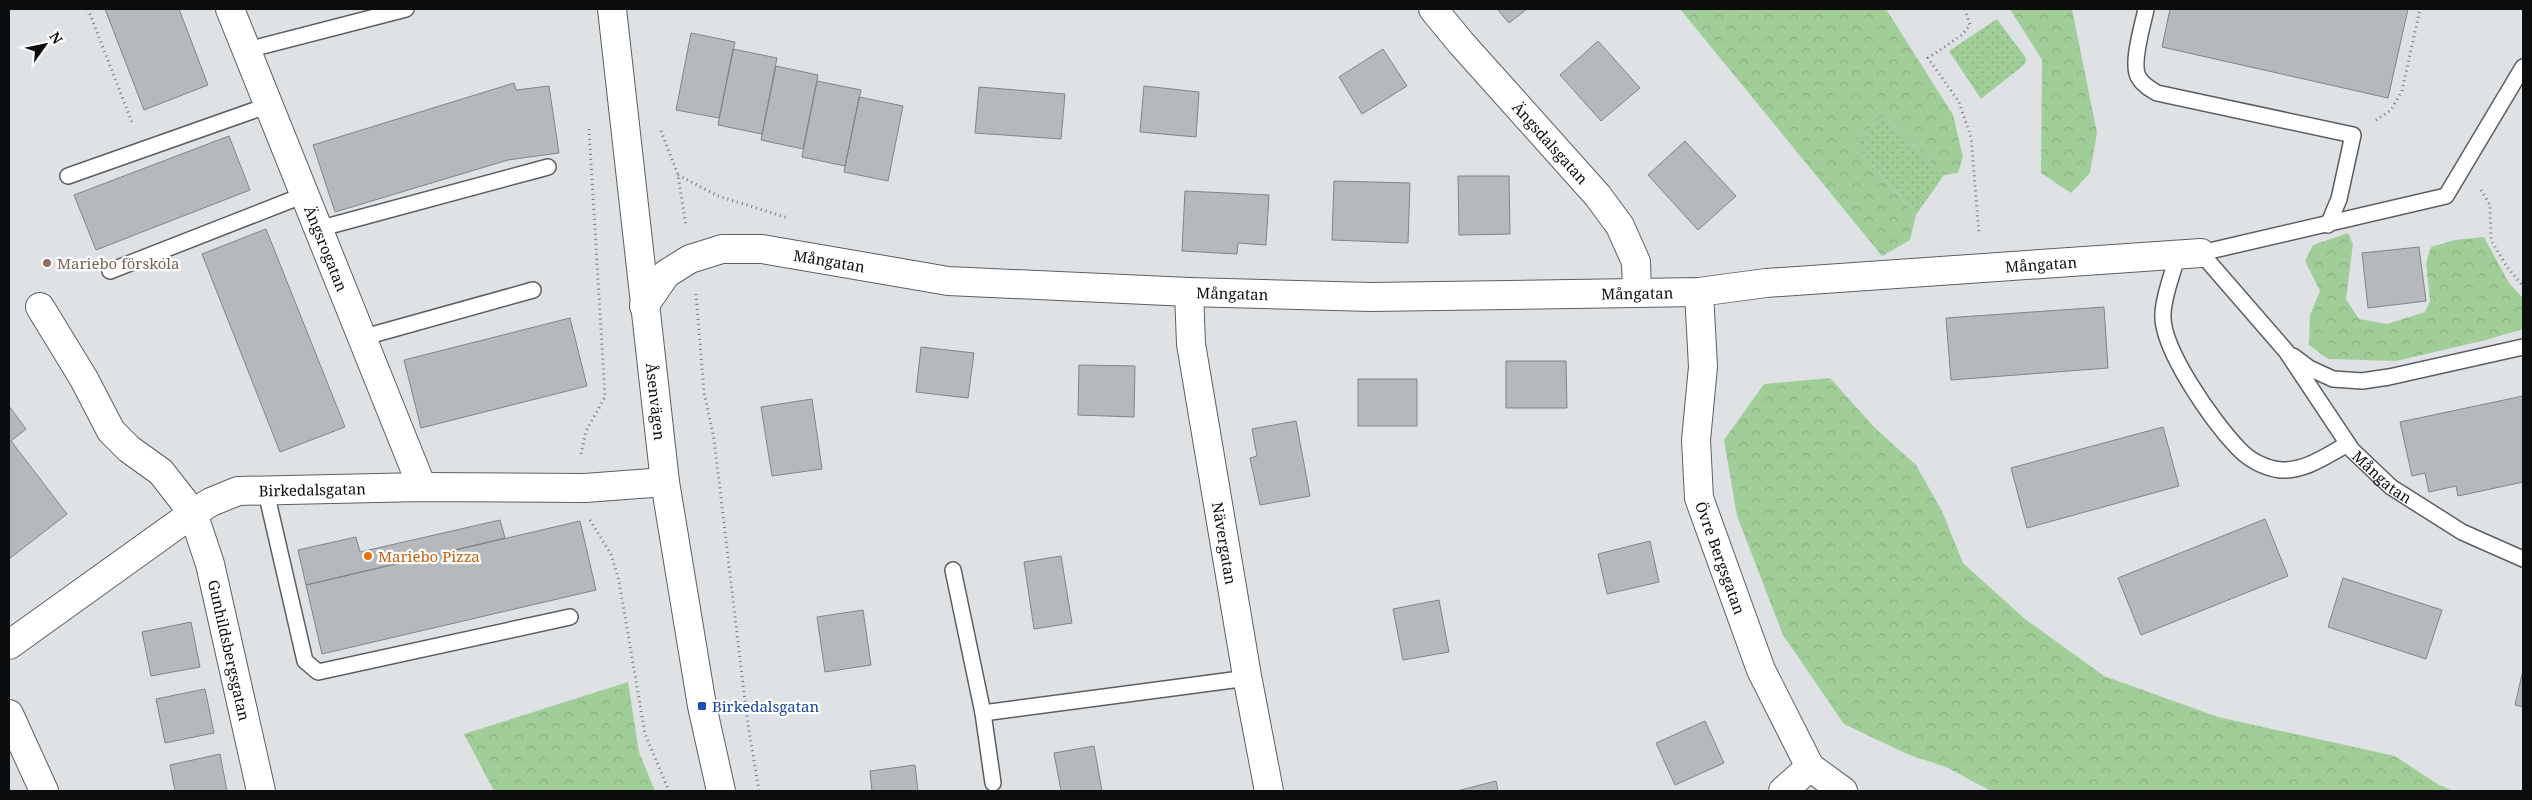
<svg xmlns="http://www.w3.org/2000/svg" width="2532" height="800" font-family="'Noto Serif',serif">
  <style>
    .forest { fill: url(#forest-crowns) }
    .park { fill: url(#park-dots) }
    .building { fill: #b6b9bc; stroke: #828588 }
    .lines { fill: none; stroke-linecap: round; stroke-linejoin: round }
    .service-casing { stroke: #5c5f62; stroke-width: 18 }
    .minor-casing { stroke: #5c5f62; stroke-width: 30 }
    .tertiary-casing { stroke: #5c5f62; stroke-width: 30 }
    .path { stroke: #76787b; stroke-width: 3; stroke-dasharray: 1 4; stroke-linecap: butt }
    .service { stroke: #fff; stroke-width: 15 }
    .minor { stroke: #fff; stroke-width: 28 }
    .tertiary { stroke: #fff; stroke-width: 28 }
    .education-dot { fill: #8d6e63; stroke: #fff; stroke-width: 2 }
    .food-dot { fill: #e8710a; stroke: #fff; stroke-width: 2 }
    .transit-dot { fill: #1a4fb4; stroke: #fff; stroke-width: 2 }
    .labels { text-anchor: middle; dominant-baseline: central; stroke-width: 4.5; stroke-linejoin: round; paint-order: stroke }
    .street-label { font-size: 15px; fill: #0b0c0e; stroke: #fff }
    .education-label { font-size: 15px; fill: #785e54; stroke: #fff; text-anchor: start }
    .food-label { font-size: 15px; fill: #c56008; stroke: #fff; text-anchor: start }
    .transit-label { font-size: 15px; fill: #164399; stroke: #fff; text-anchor: start }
  </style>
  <defs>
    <pattern id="forest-crowns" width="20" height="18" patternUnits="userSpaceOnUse" patternTransform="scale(1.25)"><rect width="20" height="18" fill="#a1ce98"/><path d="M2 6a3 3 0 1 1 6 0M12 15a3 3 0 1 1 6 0" fill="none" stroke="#89b082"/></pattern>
    <pattern id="park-dots" width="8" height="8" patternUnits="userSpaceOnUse" patternTransform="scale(1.25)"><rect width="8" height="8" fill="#a1ce98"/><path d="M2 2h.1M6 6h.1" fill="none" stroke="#89b082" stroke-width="1.8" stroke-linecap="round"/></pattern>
  </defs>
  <rect width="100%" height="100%" fill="#dfe2e5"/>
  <path class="forest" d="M 1680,9 L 1886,9 L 1953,115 L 1963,157 L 1958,173 L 1944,175 L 1885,116 L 1852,141 L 1916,215 L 1910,240 L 1882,256 Z
    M 2010,9 L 2072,9 L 2097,133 L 2090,173 L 2071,193 L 2041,173 L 2042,60 Z
    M 2348,233 L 2353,244 L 2346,299 L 2359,319 L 2387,324 L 2425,312 L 2430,301 L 2426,263 L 2431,247 L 2455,240 L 2484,237 L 2509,283 L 2523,298 L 2523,329 L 2486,340 L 2396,361 L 2328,359 L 2309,345 L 2310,315 L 2320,291 L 2305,261 L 2313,245 Z
    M 1830,378 L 1875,428 L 1916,465 L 1942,511 L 1963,563 L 2025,619 L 2104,676 L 2218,717 L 2395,756 L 2439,785 L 2454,791 L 1991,791 L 1946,767 L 1907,754 L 1844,724 L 1783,635 L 1737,516 L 1724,440 L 1764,384 Z
    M 628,682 L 639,752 L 655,791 L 494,791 L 464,734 Z"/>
  <path class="park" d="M 1997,19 L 2026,58 L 2025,64 L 1981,99 L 1949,51 Z
    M 1885,116 L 1944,175 L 1916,215 L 1852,141 Z"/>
  <path class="building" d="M 105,9 L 179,9 L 208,85 L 144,110 Z
    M 1497,9 L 1527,9 L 1509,23 Z
    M 2170,9 L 2408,9 L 2388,98 L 2162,47 Z
    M 691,33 L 735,42 L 719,118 L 676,110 Z
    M 1598,41 L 1640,88 L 1601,121 L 1560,75 Z
    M 733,49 L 777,58 L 762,134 L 718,125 Z
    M 1383,49 L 1407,86 L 1362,114 L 1339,77 Z
    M 776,66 L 818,75 L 803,149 L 761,140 Z
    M 817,81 L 861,90 L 845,166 L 802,157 Z
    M 514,83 L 516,90 L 549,86 L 559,153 L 508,160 L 335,212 L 313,145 Z
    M 1144,86 L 1199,92 L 1196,137 L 1140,132 Z
    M 979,87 L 1065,94 L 1061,139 L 975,133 Z
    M 859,97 L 903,106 L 888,181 L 844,172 Z
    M 229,136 L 250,190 L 96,250 L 74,195 Z
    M 1685,141 L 1736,196 L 1698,230 L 1648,175 Z
    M 1458,176 L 1509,176 L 1510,234 L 1459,235 Z
    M 1334,181 L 1410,183 L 1408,243 L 1332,240 Z
    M 1185,191 L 1269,195 L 1266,245 L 1238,243 L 1237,254 L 1182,251 Z
    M 266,229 L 345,427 L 280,452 L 202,254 Z
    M 2419,247 L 2426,301 L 2368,308 L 2362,253 Z
    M 2104,307 L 2108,368 L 1951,380 L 1946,318 Z
    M 570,318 L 587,386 L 421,428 L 404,360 Z
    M 921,347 L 974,353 L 968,398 L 916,392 Z
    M 1506,361 L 1566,361 L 1567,408 L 1506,408 Z
    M 1079,365 L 1135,366 L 1134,417 L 1078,415 Z
    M 1358,379 L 1417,379 L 1417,426 L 1358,426 Z
    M 2523,396 L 2523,482 L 2458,496 L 2456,486 L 2429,492 L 2425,473 L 2412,476 L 2400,422 Z
    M 812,399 L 822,469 L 772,476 L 761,407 Z
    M 9,406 L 26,429 L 11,441 L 67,514 L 9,559 Z
    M 1296,421 L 1310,496 L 1260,505 L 1250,458 L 1257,456 L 1252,429 Z
    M 2163,427 L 2179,486 L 2027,528 L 2011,468 Z
    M 2265,519 L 2288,576 L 2141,635 L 2118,578 Z
    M 500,520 L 505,538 L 306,585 L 298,550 L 356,537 L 360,552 Z
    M 580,521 L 596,590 L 322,654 L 306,585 Z
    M 1650,541 L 1659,582 L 1607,594 L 1598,554 Z
    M 1061,556 L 1072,623 L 1034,629 L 1024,562 Z
    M 2343,578 L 2442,610 L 2426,659 L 2328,627 Z
    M 1439,600 L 1449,652 L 1403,660 L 1393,609 Z
    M 863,610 L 871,665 L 825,672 L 817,617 Z
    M 191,622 L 200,667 L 151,676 L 142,632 Z
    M 2523,670 L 2523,707 L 2515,705 Z
    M 205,689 L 214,733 L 165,743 L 156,699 Z
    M 1705,721 L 1724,763 L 1675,785 L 1656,743 Z
    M 1094,746 L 1102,791 L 1061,791 L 1054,753 Z
    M 220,754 L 227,791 L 175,791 L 170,765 Z
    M 915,765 L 918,791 L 872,791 L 870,771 Z
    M 1496,781 L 1498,791 L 1457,791 Z"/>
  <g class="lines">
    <defs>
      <g id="service">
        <path d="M 2146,9 C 2143,25 2130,65 2139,78 C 2143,85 2150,89 2157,93 L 2353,135 L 2339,199 L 2328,225"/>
        <path d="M 247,50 L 406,9"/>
        <path id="s1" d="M 2523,67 L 2446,196 L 2201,253 L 2286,351 L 2352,450 L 2391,487 L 2462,532 L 2523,559"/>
        <path d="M 68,176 L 269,105"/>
        <path d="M 318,229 L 548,167"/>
        <path d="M 2178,254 C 2173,273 2164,294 2163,313 C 2160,348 2214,423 2238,448 C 2249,460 2265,468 2281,470 C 2306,471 2327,455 2348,444"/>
        <path d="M 110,271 L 304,195"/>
        <path d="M 361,338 L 533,290"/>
        <path d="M 2293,356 L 2309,368 L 2333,379 L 2362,381 L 2389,377 L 2523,347"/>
        <path d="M 266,492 L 305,661 L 318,672 L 570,617"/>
        <path d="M 953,570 L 983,713 L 993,783"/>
        <path d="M 983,713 L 1248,678"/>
      </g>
      <g id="minor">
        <path id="s2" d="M 230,9 L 422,487"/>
        <path id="s3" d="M 1433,9 L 1461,43 L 1598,196 L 1620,226 L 1636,262 L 1637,291"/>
        <path id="s4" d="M 1189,292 L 1191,344 L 1247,676 L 1269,791"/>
        <path id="s5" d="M 1699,292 L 1703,367 L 1696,440 L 1699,498 L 1761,670 L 1810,767 L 1843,791"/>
        <path id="s6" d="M 644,306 L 666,274 L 690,259 L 722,249 L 762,249 L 948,281 L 1189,292 L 1371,297 L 1699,292 L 1766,283 L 2201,253"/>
        <path id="s7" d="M 40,307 L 84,379 L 111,431 L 129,449 L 161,472 L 193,513 L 210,564 L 261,791"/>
        <path id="s8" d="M 9,645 L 193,513 L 211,502 L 238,491 L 422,487 L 585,488 L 665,482"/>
        <path d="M 9,714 L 44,791"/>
        <path d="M 1783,791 L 1810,767"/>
      </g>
      <g id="tertiary">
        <path id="s9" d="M 612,9 L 665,482 L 702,706 L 721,791"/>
      </g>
    </defs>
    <use href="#service" class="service-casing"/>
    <use href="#minor" class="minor-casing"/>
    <use href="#tertiary" class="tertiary-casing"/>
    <path class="path" d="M 88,9 L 133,125
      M 1965,9 L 1970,25 L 1962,35 L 1928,58 L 1959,102 L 1971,137 L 1979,234
      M 2376,120 L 2391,110 L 2402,91 L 2420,9
      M 661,131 L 678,175 L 686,226
      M 678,175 L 718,196 L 788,218
      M 2481,190 L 2490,205 L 2491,240 L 2507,267 L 2523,286
      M 696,294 L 704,392 L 714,439 L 747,718 L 759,791
      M 581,454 L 586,431 L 605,397 L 589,129
      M 590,520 L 611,554 L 619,581 L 645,734 L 669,791"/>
    <use href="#service" class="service"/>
    <use href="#minor" class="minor"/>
    <use href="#tertiary" class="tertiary"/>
  </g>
  <circle class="education-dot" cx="47" cy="263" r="5"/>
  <circle class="food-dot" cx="368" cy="556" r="5"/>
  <rect class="transit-dot" x="697" y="701" width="10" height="10" rx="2.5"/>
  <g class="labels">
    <g class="street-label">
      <text stroke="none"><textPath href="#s3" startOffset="178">Ängsdalsgatan</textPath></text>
      <text stroke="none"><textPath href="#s2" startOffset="258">Ängsrogatan</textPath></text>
      <text stroke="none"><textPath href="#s6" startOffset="209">Mångatan</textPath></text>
      <text stroke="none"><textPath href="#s6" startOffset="1424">Mångatan</textPath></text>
      <text stroke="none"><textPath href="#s6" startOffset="1019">Mångatan</textPath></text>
      <text stroke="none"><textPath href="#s6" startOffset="614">Mångatan</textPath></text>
      <text stroke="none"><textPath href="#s9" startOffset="395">Åsenvägen</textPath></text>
      <text stroke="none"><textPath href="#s1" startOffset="691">Mångatan</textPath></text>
      <text stroke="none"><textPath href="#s8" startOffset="351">Birkedalsgatan</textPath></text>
      <text stroke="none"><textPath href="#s4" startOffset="254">Nävergatan</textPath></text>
      <text stroke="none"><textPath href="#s5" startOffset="270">Övre Bergsgatan</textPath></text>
      <text stroke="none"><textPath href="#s7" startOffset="402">Gunhildsbergsgatan</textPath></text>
    </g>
    <g class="education-label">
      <text x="57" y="263">Mariebo förskola</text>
    </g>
    <g class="food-label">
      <text x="378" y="556">Mariebo Pizza</text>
    </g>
    <g class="transit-label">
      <text x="712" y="706">Birkedalsgatan</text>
    </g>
  </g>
  <rect width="2532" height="800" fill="none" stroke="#0b0c0e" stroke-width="20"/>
  <g transform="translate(45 45) rotate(57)" stroke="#ffffff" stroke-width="4" paint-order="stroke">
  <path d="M0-4L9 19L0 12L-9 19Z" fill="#0b0c0e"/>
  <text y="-8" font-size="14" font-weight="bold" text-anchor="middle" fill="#0b0c0e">N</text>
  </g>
</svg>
